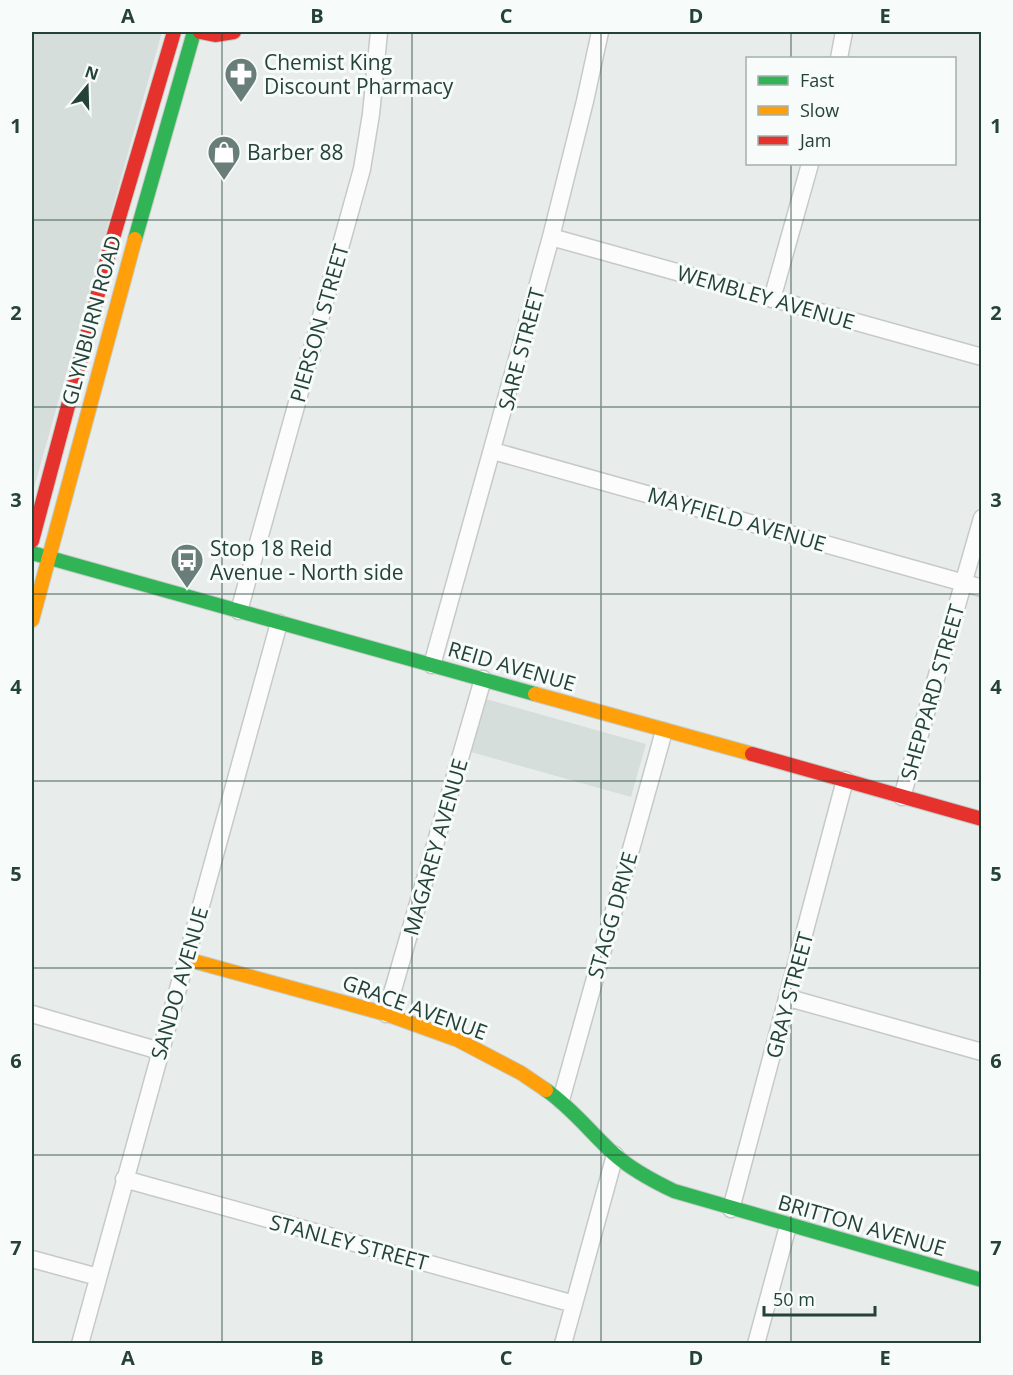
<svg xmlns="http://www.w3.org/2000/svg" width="1013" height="1375" font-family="'Open Sans',sans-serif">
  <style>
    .built { fill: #d6dedb }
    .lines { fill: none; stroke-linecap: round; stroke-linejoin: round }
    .street-casing { stroke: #c5cac8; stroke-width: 19 }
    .fast-casing { stroke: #c3cbc8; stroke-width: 16 }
    .slow-casing { stroke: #c3cbc8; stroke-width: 16 }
    .jam-casing { stroke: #c3cbc8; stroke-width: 16 }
    .street { stroke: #fcfcfc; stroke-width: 16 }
    .fast { stroke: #30b455; stroke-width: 14 }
    .slow { stroke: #ff9f0a; stroke-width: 14 }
    .jam { stroke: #e5322d; stroke-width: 14 }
    .grid { fill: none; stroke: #24423a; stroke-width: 1.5; stroke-opacity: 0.55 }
    .labels { text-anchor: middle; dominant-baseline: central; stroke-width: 6; stroke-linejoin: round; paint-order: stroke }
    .poi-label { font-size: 21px; fill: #24423a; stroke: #f7fbf9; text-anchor: start }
    .street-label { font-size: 21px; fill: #24423a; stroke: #f7fbf9 }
    .neatline { fill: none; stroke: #24423a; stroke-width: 2 }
    .grid-label { font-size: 20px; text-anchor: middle; font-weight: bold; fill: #24423a }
  </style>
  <rect width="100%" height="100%" fill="#e8edeb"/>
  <path class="built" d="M 32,32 L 162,32 L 34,488 L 32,487 Z
    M 486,699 L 646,744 L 631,797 L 471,752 Z"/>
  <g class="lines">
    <defs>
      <path id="street" d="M 839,58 L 844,32
        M 551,237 L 982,357
        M 772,299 L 810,164
        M 493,451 L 982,588
        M 239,611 L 362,169 L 371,114 L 379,32
        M 432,665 L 551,237 L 585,101 L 600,32
        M 902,797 L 982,518
        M 789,998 L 982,1052
        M 32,1014 L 160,1051
        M 386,1014 L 483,679
        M 561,1100 L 664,731
        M 124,1179 L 574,1304
        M 731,1209 L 845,780
        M 32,1259 L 98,1277
        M 80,1344 L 279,623
        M 563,1344 L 615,1155
        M 756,1344 L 788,1226"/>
      <path id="fast" d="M 135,239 L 194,32
        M 32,553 L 535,694
        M 546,1090 C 572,1108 591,1133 614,1154 C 632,1170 653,1181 674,1191 L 982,1280"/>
      <path id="slow" d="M 32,620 L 135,239
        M 535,694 L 752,754
        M 186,959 L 386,1014 L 458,1040 L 521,1073 L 546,1090"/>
      <path id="jam" d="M 200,32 L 215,35 L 234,32
        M 32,541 L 112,241 L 174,32
        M 752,754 L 982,819"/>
    </defs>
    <use href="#street" class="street-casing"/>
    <use href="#fast" class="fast-casing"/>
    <use href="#slow" class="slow-casing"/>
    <use href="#jam" class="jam-casing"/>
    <use href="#street" class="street"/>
    <use href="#fast" class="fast"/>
    <use href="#slow" class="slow"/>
    <use href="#jam" class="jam"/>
  </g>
  <path class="grid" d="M 222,32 L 222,1344M 412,32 L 412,1344M 601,32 L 601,1344M 791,32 L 791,58M 791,164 L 791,1344M 32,220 L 982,220M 32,407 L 982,407M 32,594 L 982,594M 32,781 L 982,781M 32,968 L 982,968M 32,1155 L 982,1155"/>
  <defs>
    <symbol id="pharmacy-pin" viewBox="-11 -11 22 30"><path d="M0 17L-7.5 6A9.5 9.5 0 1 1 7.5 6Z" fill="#697e78" stroke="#f7fbf9"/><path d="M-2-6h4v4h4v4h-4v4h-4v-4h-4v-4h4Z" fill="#fff"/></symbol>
    <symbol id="shop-pin" viewBox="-11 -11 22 30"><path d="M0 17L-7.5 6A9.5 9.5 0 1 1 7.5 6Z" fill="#697e78" stroke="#f7fbf9"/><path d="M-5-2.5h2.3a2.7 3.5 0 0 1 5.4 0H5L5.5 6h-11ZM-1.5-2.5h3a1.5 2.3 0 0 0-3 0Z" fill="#fff"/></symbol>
    <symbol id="bus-pin" viewBox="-11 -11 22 30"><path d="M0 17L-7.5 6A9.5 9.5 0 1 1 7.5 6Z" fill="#697e78" stroke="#f7fbf9"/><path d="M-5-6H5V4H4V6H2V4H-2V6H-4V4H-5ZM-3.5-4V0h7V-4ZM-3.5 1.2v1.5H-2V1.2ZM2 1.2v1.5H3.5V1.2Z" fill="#fff"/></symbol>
  </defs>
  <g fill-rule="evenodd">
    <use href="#pharmacy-pin" x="222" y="55" width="38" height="52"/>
    <use href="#shop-pin" x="205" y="133" width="38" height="52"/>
    <use href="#bus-pin" x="168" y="541" width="38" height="52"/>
  </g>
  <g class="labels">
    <g class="poi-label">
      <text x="264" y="62">Chemist King<tspan x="264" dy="24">Discount Pharmacy</tspan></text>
      <text x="247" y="152">Barber 88</text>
      <text x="210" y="548">Stop 18 Reid<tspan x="210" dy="24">Avenue - North side</tspan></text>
    </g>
    <g class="street-label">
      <text transform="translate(766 297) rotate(16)">WEMBLEY AVENUE</text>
      <text transform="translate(91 320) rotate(-75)">GLYNBURN ROAD</text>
      <text transform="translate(319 323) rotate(-74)">PIERSON STREET</text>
      <text transform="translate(521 349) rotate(-75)">SARE STREET</text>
      <text transform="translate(737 519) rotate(16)">MAYFIELD AVENUE</text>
      <text transform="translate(512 666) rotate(16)">REID AVENUE</text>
      <text transform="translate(932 692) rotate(-74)">SHEPPARD STREET</text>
      <text transform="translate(435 847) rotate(-74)">MAGAREY AVENUE</text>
      <text transform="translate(612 915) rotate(-74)">STAGG DRIVE</text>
      <text transform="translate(179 983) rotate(-74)">SANDO AVENUE</text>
      <text transform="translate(789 995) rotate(-75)">GRAY STREET</text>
      <text transform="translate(415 1007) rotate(20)">GRACE AVENUE</text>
      <text transform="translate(862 1225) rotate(16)">BRITTON AVENUE</text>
      <text transform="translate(349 1242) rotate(15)">STANLEY STREET</text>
    </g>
  </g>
  <rect width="1013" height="1375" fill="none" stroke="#f7fbf9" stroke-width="66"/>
  <rect x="746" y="57" width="210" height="108" fill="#f7fbf9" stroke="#a3b1ad" stroke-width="1.5"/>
  <rect x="758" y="76" width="30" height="9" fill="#30b455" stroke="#a3b1ad" stroke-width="1.5"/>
  <text x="800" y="87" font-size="18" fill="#24423a">Fast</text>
  <rect x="758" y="106" width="30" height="9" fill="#ff9f0a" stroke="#a3b1ad" stroke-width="1.5"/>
  <text x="800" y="117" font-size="18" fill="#24423a">Slow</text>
  <rect x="758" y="136" width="30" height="9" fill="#e5322d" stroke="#a3b1ad" stroke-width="1.5"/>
  <text x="800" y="147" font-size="18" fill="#24423a">Jam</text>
  <g transform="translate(87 87) rotate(19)" stroke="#f7fbf9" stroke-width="4.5" paint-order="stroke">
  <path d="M0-4.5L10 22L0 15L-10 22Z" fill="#24423a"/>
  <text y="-9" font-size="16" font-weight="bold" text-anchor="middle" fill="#24423a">N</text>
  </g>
  <path d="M764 1306v9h111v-9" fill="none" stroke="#24423a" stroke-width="3"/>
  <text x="773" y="1306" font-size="18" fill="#24423a" stroke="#f7fbf9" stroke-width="4.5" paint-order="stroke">50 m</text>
  <rect x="33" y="33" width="947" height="1309" class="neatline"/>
  <g class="grid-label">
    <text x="128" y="23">A</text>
    <text x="317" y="23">B</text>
    <text x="506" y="23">C</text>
    <text x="696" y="23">D</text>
    <text x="885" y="23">E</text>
    <text x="16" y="133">1</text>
    <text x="996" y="133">1</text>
    <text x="16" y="320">2</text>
    <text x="996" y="320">2</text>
    <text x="16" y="507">3</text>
    <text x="996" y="507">3</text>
    <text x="16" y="694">4</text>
    <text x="996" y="694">4</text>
    <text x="16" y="881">5</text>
    <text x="996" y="881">5</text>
    <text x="16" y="1068">6</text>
    <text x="996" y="1068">6</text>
    <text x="16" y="1255">7</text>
    <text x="996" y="1255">7</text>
    <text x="128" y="1365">A</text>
    <text x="317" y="1365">B</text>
    <text x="506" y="1365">C</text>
    <text x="696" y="1365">D</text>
    <text x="885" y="1365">E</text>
  </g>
</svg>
